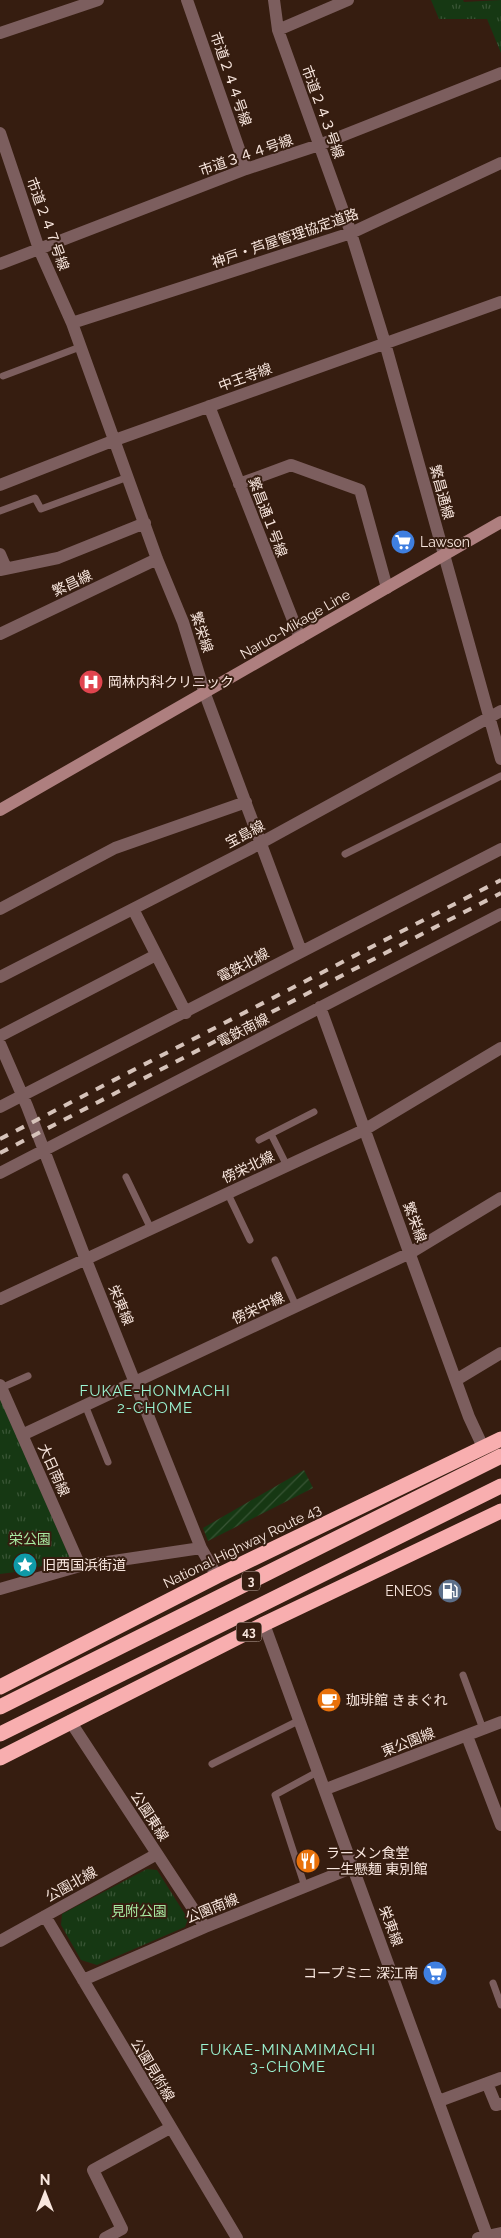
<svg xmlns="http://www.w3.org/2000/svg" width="501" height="2238" font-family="Raleway,'Noto Sans JP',sans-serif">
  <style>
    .park { fill: url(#park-tufts) }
    .garden { fill: url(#garden-furrows) }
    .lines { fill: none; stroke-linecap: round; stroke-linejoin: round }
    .lane { stroke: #7c5e5e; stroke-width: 7 }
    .street { stroke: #7c5e5e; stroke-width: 12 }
    .secondary { stroke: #ae7f7f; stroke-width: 12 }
    .highway { stroke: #f8aeaf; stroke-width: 15 }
    .rail { stroke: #d6c3ba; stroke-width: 4; stroke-dasharray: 9 9; stroke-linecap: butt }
    .labels { text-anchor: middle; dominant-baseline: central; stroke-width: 4; stroke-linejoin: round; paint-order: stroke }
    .shield { fill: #361d10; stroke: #beaaa0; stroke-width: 1 }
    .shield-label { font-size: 12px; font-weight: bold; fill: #f8e6de }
    .street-label { font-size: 14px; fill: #f8e6de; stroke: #361d10 }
    .poi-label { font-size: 14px; fill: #f8e6de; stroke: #361d10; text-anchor: start }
    .park-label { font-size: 14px; fill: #a6e79f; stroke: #361d10 }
    .neighbourhood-label { font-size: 15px; letter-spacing: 1px; fill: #9cf6d4; stroke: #361d10 }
  </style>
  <defs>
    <pattern id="park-tufts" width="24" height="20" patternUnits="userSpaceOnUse" patternTransform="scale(1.25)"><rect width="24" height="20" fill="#163813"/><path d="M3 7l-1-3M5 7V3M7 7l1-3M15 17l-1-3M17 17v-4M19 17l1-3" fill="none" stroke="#395535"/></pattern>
    <pattern id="garden-furrows" width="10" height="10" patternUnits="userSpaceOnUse" patternTransform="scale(1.25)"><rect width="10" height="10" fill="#163813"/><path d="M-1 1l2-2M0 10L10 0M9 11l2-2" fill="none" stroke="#395535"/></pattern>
  </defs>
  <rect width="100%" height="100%" fill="#361d10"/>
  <path class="park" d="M 431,0 L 463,0 L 464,2 L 501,0 L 501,53 L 487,19 L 439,19 Z
    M 0,1398 L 70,1558 L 24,1571 L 0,1574 Z
    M 147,1869 L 157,1870 L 188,1919 L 185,1927 L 97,1965 L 81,1960 L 61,1925 L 62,1914 Z"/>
  <path class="garden" d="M 304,1470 L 313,1488 L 208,1541 L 203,1528 Z"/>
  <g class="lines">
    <path class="lane" d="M 3,376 L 80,347
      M 0,511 L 35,498 L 41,509 L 128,477
      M 345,854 L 501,776
      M 271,1134 L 287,1166
      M 259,1140 L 314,1112
      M 126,1177 L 151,1229
      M 228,1194 L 250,1240
      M 275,1260 L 296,1306
      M 1,1388 L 28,1376
      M 85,1405 L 108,1462
      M 463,1675 L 483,1729
      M 212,1764 L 300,1720
      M 305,1887 L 275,1795 L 319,1771
      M 493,1983 L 501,2005"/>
    <path class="street" d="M 187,0 L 246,169
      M 274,0 L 278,30 L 351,233 L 385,343 L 501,759
      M 278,30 L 348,0
      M 0,33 L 98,0
      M 0,133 L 39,249 L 72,323 L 157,559 L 183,622 L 205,694 L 301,951
      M 0,264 L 246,169 L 319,145 L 501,73
      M 72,323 L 351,233 L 501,163
      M 209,406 L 300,638
      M 239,484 L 291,465 L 360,490 L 387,588
      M 0,485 L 115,440 L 501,302
      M 0,554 L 6,568
      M 0,570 L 58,558 L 145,523
      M 0,634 L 157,559
      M 0,909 L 115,848 L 246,802
      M 133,909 L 186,1013
      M 0,977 L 248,850 L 501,711
      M 320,1007 L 469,1417 L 483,1447
      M 0,1036 L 156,955
      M 0,1044 L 27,1106 L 86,1260 L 201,1548 L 217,1576
      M 0,1107 L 501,849
      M 0,1173 L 501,914
      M 0,1299 L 364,1130 L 501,1048
      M 456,1380 L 501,1353
      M 0,1385 L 80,1566
      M 22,1435 L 410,1253 L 501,1198
      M 0,1589 L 80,1566 L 201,1548
      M 264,1624 L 488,2238
      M 70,1721 L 205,1927
      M 467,1736 L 501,1825
      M 326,1789 L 501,1722
      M 45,1916 L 237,2238
      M 0,1941 L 157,1854
      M 83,1980 L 205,1927 L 354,1867
      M 487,2083 L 496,2105 L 501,2104
      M 439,2101 L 501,2078
      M 105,2238 L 122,2229 L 93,2170 L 170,2128
      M 478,2238 L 501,2233"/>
    <path class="secondary" d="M 0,810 L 501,522"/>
    <path class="highway" d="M 0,1687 L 217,1576 L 501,1439
      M 0,1707 L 501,1456
      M 0,1734 L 501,1486
      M 0,1758 L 264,1624 L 501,1511"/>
    <path class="rail" d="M 0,1139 L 501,880
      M 0,1153 L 501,893"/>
  </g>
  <defs>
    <symbol id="supermarket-disc" viewBox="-11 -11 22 22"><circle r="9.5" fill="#3f7fe0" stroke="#361d10"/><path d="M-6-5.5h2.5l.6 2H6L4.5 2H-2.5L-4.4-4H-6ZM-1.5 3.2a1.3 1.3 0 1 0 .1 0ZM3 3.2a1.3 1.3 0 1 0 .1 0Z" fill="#fff"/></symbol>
    <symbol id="hospital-disc" viewBox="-11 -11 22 22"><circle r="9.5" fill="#e0444e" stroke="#361d10"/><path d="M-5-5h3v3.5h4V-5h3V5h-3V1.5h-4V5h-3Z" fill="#fff"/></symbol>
    <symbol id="sight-disc" viewBox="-11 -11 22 22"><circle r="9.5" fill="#0f9aa8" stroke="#361d10"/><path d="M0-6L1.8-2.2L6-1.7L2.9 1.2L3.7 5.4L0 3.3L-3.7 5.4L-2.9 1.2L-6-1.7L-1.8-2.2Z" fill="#fff"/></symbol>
    <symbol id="fuel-disc" viewBox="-11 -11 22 22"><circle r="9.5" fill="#5c6f8a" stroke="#361d10"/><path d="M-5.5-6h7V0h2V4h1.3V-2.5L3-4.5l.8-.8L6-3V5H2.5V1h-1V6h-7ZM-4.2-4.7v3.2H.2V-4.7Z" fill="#fff"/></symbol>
    <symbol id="cafe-disc" viewBox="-11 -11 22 22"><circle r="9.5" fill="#e8710a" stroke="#361d10"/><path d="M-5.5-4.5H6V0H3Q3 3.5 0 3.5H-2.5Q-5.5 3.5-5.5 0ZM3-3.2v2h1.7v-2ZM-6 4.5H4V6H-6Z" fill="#fff"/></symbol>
    <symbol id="restaurant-disc" viewBox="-11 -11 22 22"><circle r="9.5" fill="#e8710a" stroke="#361d10"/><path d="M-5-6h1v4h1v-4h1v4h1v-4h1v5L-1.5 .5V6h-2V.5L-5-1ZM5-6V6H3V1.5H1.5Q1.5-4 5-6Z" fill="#fff"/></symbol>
  </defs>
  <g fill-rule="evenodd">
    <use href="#supermarket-disc" x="389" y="528" width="28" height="28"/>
    <use href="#hospital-disc" x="77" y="668" width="28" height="28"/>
    <use href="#sight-disc" x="11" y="1551" width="28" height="28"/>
    <use href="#fuel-disc" x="436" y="1577" width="28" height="28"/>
    <use href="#cafe-disc" x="315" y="1686" width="28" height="28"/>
    <use href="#restaurant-disc" x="294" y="1847" width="28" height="28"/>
    <use href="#supermarket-disc" x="421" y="1959" width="28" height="28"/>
  </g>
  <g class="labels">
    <g class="shield">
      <rect x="242" y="1571.5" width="18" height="19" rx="4"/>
      <rect x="236.5" y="1622.5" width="25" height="19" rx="4"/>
    </g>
    <g class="shield-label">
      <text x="251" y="1581">3</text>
      <text x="249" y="1632">43</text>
    </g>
    <g class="street-label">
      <text transform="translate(231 79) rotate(71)">市道２４４号線</text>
      <text transform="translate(323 112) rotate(70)">市道２４３号線</text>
      <text transform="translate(246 155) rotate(-19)">市道３４４号線</text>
      <text transform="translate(48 224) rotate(70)">市道２４７号線</text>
      <text transform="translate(285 238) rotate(-19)">神戸・芦屋管理協定道路</text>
      <text transform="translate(245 377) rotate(-20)">中王寺線</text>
      <text transform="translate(442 492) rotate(75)">繁昌通線</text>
      <text transform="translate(268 517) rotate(69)">繁昌通１号線</text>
      <text transform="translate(72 583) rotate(-25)">繁昌線</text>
      <text transform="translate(295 624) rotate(-30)">Naruo-Mikage Line</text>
      <text transform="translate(202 632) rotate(72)">繁栄線</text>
      <text transform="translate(245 834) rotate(-28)">宝島線</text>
      <text transform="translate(243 965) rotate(-28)">電鉄北線</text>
      <text transform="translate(243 1030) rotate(-27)">電鉄南線</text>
      <text transform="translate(248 1167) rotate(-25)">傍栄北線</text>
      <text transform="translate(415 1222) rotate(70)">繁栄線</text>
      <text transform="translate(121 1305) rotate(67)">栄東線</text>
      <text transform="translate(258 1308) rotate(-25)">傍栄中線</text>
      <text transform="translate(54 1470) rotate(66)">大日南線</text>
      <text transform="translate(242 1546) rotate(-26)">National Highway Route 43</text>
      <text transform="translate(408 1742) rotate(-21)">東公園線</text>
      <text transform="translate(150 1816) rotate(57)">公園東線</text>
      <text transform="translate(71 1884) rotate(-29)">公園北線</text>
      <text transform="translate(212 1908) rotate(-22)">公園南線</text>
      <text transform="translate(391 1926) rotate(70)">栄東線</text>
      <text transform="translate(153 2070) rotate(59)">公園見附線</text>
    </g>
    <g class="poi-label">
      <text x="420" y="542">Lawson</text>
      <text x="108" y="682">岡林内科クリニック</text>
      <text x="42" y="1565">旧西国浜街道</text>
      <text x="432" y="1591" text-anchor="end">ENEOS</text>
      <text x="346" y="1700">珈琲館 きまぐれ</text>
      <text x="326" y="1853">ラーメン食堂<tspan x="326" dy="16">一生懸麺 東別館</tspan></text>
      <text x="418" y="1973" text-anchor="end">コープミニ 深江南</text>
    </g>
    <g class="park-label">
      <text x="30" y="1539">栄公園</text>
      <text x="139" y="1911">見附公園</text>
    </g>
    <g class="neighbourhood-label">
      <text x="155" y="1391">FUKAE-HONMACHI<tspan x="155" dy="17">2-CHOME</tspan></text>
      <text x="288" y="2050">FUKAE-MINAMIMACHI<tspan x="288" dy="17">3-CHOME</tspan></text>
    </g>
  </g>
  <g transform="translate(45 2193)" stroke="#361d10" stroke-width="4" paint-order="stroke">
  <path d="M0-4L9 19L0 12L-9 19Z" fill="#f8e6de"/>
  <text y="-8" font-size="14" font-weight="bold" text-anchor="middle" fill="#f8e6de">N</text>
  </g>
</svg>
